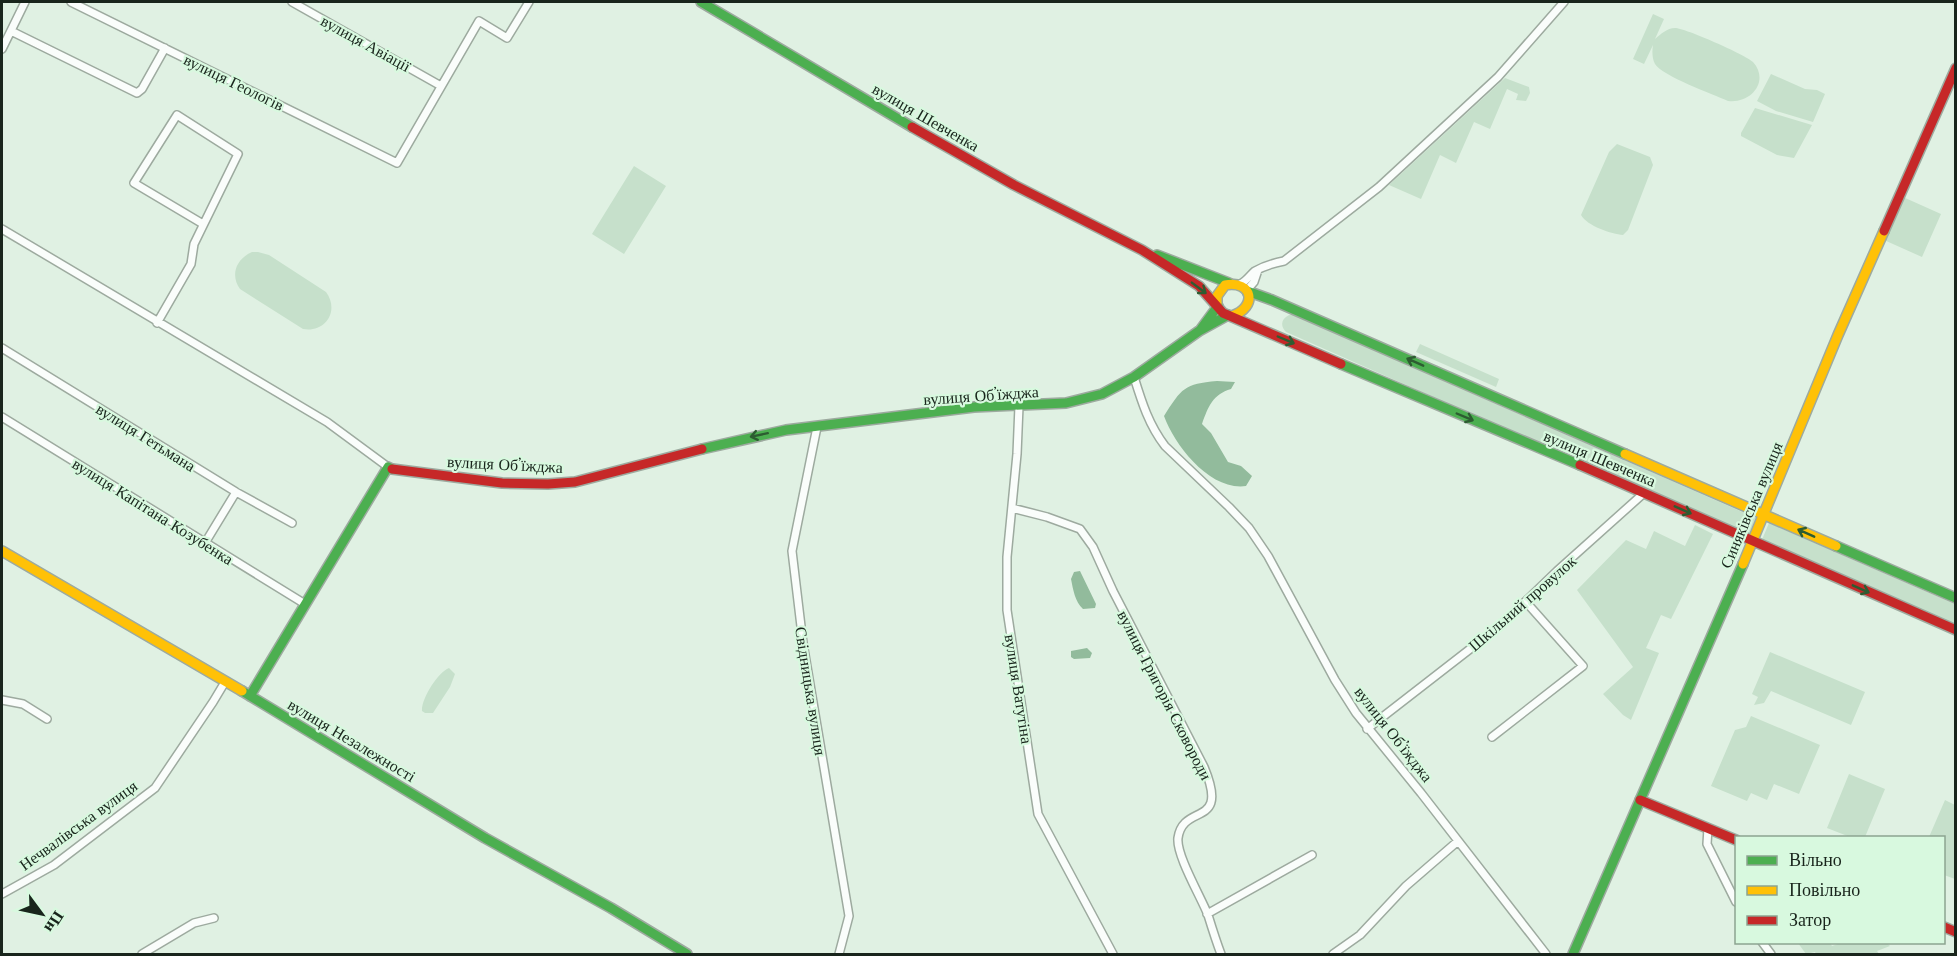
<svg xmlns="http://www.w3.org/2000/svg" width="1957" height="956" font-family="'Libre Baskerville',serif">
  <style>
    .green { fill: #c6e0cb }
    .water { fill: #92bb9c }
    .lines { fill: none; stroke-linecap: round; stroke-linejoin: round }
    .street-casing { stroke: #9daa9f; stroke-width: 10 }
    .fast-casing { stroke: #9daa9f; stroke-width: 12 }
    .slow-casing { stroke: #9daa9f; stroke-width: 12 }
    .jam-casing { stroke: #9daa9f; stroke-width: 12 }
    .street { stroke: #fafdfb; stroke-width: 7 }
    .fast { stroke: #4caf50; stroke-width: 9 }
    .slow { stroke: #ffc107; stroke-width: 9 }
    .jam { stroke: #c62828; stroke-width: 9 }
    .oneway { stroke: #2d5c31 }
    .labels { text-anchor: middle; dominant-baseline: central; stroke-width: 4.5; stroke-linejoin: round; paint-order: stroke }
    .street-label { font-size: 16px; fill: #19251c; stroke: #d8f9df }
  </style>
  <rect width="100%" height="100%" fill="#e0f1e3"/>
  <path class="green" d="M 1653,14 L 1664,19 L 1655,39 C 1661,34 1667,28 1675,28 C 1685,28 1746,55 1753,62 C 1770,81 1751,104 1728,101 C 1713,94 1662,76 1655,64 C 1652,58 1652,51 1653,45 L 1644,64 L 1633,59 Z
    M 1771,74 L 1805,89 L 1817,90 L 1825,94 L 1813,122 L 1776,111 L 1757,101 Z
    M 1505,78 L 1529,87 L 1530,93 L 1526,101 L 1516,100 L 1518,94 L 1507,89 L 1490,129 L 1474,122 L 1456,163 L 1440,155 L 1421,199 L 1389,185 Z
    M 1755,108 L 1812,125 L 1794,158 L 1777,155 L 1741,136 L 1741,133 Z
    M 1617,144 L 1650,157 L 1653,165 L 1628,230 L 1623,235 C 1612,234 1587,226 1581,215 L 1609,152 Z
    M 634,166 L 666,186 L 624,254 L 592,234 Z
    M 1903,197 L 1941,214 L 1922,257 L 1884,240 Z
    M 252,252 L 258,252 L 269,255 L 326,292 C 340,311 325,333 303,329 L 240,289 C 230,275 236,259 252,252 Z
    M 1289,315 L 1294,315 L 1756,518 L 1748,536 L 1286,332 C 1280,326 1281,319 1289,315 Z
    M 1420,344 L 1499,379 L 1496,387 L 1416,352 Z
    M 1769,523 L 1955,604 L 1955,626 L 1761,542 Z
    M 1695,525 L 1713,534 L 1671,619 L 1661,615 L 1646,648 L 1659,653 L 1631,720 L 1623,715 L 1603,694 L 1633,667 L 1577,590 L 1626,540 L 1646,549 L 1654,531 L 1685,546 Z
    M 1770,652 L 1865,692 L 1851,725 L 1771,691 L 1764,703 L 1754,705 L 1758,697 L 1752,694 Z
    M 449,668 L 455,674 L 450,687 L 433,713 L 425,713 L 422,711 C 421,699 438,672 449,668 Z
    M 1751,716 L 1820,745 L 1799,794 L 1774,784 L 1767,800 L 1751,793 L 1747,801 L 1711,786 L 1735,730 L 1746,727 Z
    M 1849,774 L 1885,789 L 1865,837 L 1850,837 L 1827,828 Z
    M 1945,800 L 1955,805 L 1955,879 L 1944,875 L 1944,838 L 1929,837 Z
    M 1887,943 L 1890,946 L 1877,951 L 1879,954 L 1816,954 L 1815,952 L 1806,954 L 1798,943 L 1830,943 L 1832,946 L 1841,943 Z"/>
  <path class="water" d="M 1217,381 L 1235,382 L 1231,389 C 1213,394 1208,407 1202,424 L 1211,433 L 1228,462 L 1241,466 L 1252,476 L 1246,486 C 1210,491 1175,446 1164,416 C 1182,388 1184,384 1217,381 Z
    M 1080,571 L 1096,604 L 1095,608 L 1083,609 C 1075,602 1073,589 1071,579 L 1074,572 Z
    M 1087,648 L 1092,653 L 1090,658 L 1074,659 L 1071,657 L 1071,651 Z"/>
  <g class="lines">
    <defs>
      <path id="street" d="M 71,2 L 397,163 L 479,21 L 507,38 L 529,2
        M 292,2 L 441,86
        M 11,31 L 137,93 L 142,89 L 165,48
        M 2,49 L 25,2
        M 2,229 L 327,422 L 388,467
        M 1240,284 C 1247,281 1250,275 1255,271 C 1264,266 1274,263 1284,261 L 1379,187 L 1498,77 L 1564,2
        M 1247,290 L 1254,282 L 1258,270
        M 157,323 L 191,264 L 194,244 L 238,154 L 177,115 L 134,183 L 203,224
        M 2,348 L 236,492 L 292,523
        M 1134,377 C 1142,403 1149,425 1165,446 L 1229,507 L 1249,528 L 1268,556 L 1335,680 L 1356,713 L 1421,793 L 1546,954
        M 1019,406 L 1017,454 L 1007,557 L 1007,610 L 1038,814 L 1113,954
        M 2,417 L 305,604
        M 817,427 L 792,551 L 803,643 L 849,916 L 839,954
        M 1012,508 L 1047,517 L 1080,529 L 1093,547 L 1113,591 L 1204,767 C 1230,829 1183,802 1178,838 C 1176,855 1201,897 1208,915 C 1212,928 1216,941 1221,954
        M 205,543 L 236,492
        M 2,700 L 23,704 L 47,719
        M 1367,729 L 1501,625 L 1557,571 L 1644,493
        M 1492,737 L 1583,666 L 1526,602
        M 1708,828 L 1707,844 L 1736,902
        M 2,894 L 54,865 L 155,788 L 213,702 L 225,682
        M 1207,914 L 1312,855
        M 1762,942 L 1771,954
        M 142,954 L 194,923 L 214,918
        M 1333,954 L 1360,935 L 1406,886 L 1458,841"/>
      <path id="fast" d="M 701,2 L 912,127
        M 1157,255 L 1229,283
        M 1247,291 L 1272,300 L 1625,454
        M 1201,329 L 1218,306
        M 1341,364 L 1580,465
        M 702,449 L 786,430 L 974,407 L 1066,403 L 1102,394 L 1134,377 L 1199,331 L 1228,315
        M 1836,546 L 1956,598
        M 242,691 L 485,838 L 611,908 L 687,954
        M 250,696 L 388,467 L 392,469
        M 1573,954 L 1743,564"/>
      <path id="slow" d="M 1217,305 L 1217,296 L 1225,285 C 1253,280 1258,307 1232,316
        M 1625,454 L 1836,546
        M 2,551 L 242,691
        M 1743,564 L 1838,335 L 1884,231"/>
      <path id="jam" d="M 912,127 L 1014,185 L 1142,250 L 1199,286 L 1223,313 L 1341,364
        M 1884,231 L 1956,68
        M 1580,465 L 1956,630
        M 392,469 L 502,483 L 548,484 L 575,482 L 702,449
        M 1640,800 L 1736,840
        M 1944,927 L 1956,932"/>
    </defs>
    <use href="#street" class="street-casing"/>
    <use href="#fast" class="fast-casing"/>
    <use href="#slow" class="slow-casing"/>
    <use href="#jam" class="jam-casing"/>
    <use href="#street" class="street"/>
    <use href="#fast" class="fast"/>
    <use href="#slow" class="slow"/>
    <use href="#jam" class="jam"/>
  </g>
  <defs><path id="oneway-shaft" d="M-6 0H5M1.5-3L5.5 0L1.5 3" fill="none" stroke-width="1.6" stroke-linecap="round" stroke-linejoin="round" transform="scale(1.5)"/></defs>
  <g class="oneway">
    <use href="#oneway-shaft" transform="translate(1199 288) rotate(37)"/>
    <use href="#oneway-shaft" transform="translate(1286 340) rotate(23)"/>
    <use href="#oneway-shaft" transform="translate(1415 362) rotate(-156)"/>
    <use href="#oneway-shaft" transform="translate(1465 417) rotate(23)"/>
    <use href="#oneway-shaft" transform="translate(759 435) rotate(168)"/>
    <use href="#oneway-shaft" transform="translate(1683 510) rotate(24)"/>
    <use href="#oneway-shaft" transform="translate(1806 533) rotate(-156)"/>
    <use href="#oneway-shaft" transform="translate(1861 589) rotate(24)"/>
  </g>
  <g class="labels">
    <g class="street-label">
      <text transform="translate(366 43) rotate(29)">вулиця Авіації</text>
      <text transform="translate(234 82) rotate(26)">вулиця Геологів</text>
      <text transform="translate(926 117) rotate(30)">вулиця Шевченка</text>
      <text transform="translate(981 395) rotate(-4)">вулиця Обʼїжджа</text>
      <text transform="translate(146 437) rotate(32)">вулиця Гетьмана</text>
      <text transform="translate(1600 458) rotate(23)">вулиця Шевченка</text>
      <text transform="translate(505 464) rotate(3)">вулиця Обʼїжджа</text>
      <text transform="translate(1751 505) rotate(-67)">Синяківська вулиця</text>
      <text transform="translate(153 511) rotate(32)">вулиця Капітана Козубенка</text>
      <text transform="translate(1522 603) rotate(-41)">Шкільний провулок</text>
      <text transform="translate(1019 689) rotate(81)">вулиця Ватутіна</text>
      <text transform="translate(811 691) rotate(81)">Свідницька вулиця</text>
      <text transform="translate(1165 695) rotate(63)">вулиця Григорія Сковороди</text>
      <text transform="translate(1394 734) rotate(52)">вулиця Обʼїжджа</text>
      <text transform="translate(352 740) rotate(31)">вулиця Незалежності</text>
      <text transform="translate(78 825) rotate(-36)">Нечвалівська вулиця</text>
    </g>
  </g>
  <rect width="1957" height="956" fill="none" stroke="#19251c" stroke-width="6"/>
  <rect x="1735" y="836" width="210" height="108" fill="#d8f9df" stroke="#8ca491" stroke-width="1.5"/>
  <rect x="1747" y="856" width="30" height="9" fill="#4caf50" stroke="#8ca491" stroke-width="1.5"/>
  <text x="1789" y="866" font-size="18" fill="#19251c">Вільно</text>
  <rect x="1747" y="886" width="30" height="9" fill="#ffc107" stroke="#8ca491" stroke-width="1.5"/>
  <text x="1789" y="896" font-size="18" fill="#19251c">Повільно</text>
  <rect x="1747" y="916" width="30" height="9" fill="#c62828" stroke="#8ca491" stroke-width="1.5"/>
  <text x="1789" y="926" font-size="18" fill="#19251c">Затор</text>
  <g transform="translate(42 914) rotate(123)" stroke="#d8f9df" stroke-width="4.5" paint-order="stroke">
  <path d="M0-4.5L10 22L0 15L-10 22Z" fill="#19251c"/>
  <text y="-9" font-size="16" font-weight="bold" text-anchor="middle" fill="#19251c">Пн</text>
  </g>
</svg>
